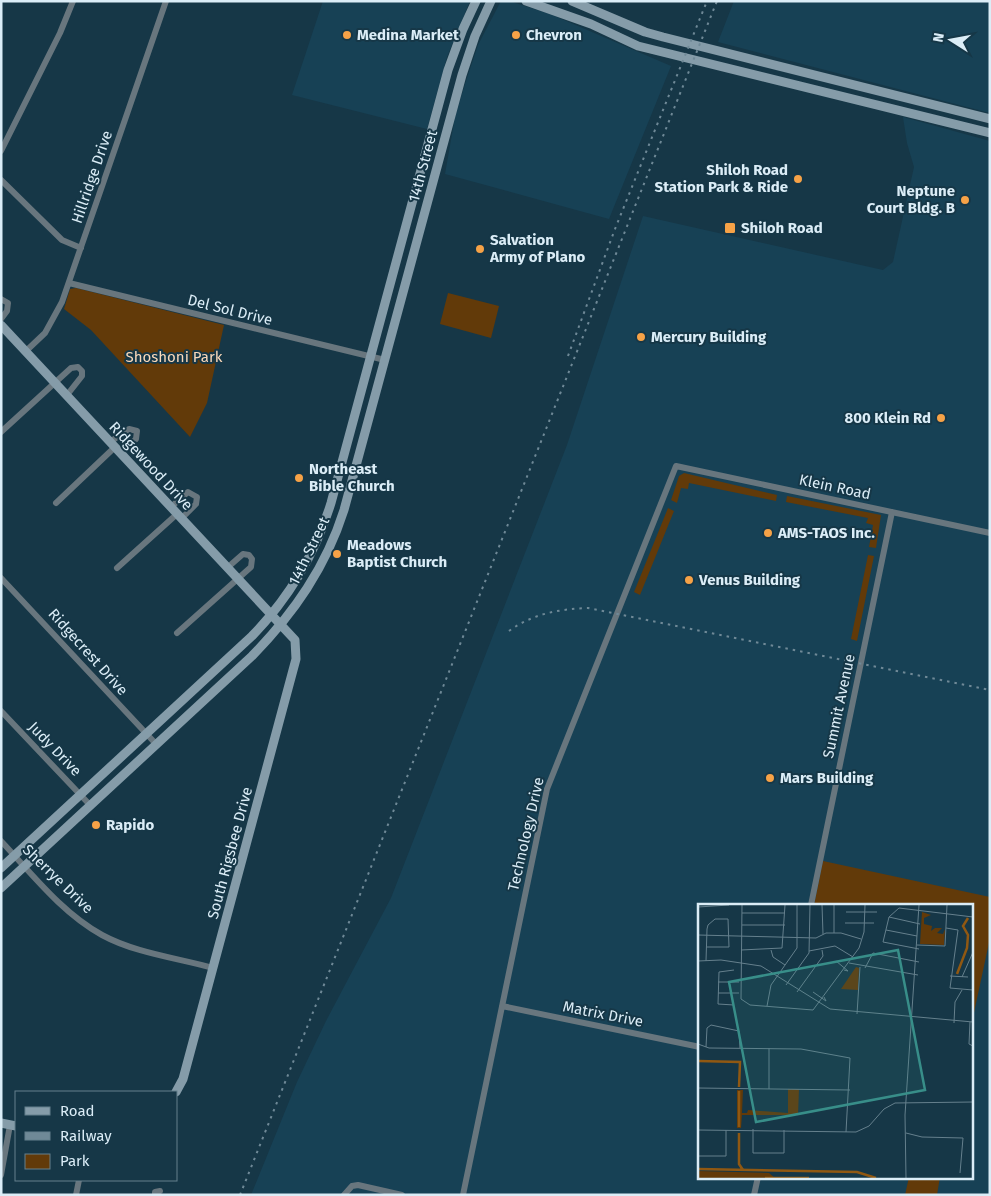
<svg xmlns="http://www.w3.org/2000/svg" width="991" height="1196" font-family="'Fira Sans',sans-serif">
  <style>
    .built { fill: #174155; fill-rule: evenodd }
    .green { fill: #623a09 }
    .lines { fill: none; stroke-linecap: round; stroke-linejoin: round }
    .street { stroke: #68767e; stroke-width: 6 }
    .secondary { stroke: #859ca9; stroke-width: 9 }
    .rail { stroke: #6f8997; stroke-width: 2; stroke-dasharray: 2.5 5; stroke-linecap: butt }
    .poi-dot { fill: #f6a247; stroke: #163747; stroke-width: 2 }
    .labels { text-anchor: middle; dominant-baseline: central; stroke-width: 4; stroke-linejoin: round; paint-order: stroke }
    .poi-label { font-size: 15px; font-weight: bold; fill: #dbedf7; stroke: #163747; text-anchor: start }
    .street-label { font-size: 15px; fill: #dbedf7; stroke: #163747 }
    .park-label { font-size: 15px; fill: #fad9ba; stroke: #163747 }
    .inset-river { fill: none; stroke: #905812; stroke-width: 2.5 }
    .inset-road { fill: none; stroke: #65808d; stroke-width: 1 }
    .view { fill: #388e89; fill-opacity: 0.15; stroke: #388e89; stroke-width: 2.5 }
    .inset-edge { fill: none; stroke: #dbedf7; stroke-width: 2.5 }
  </style>
  <rect width="100%" height="100%" fill="#163747"/>
  <path class="built" d="M 323,1 L 470,1 L 447,57 L 427,129 L 292,95 Z
    M 501,1 L 509,1 L 550,14 L 671,66 L 609,219 L 445,174 L 455,117 L 465,84 L 478,45 Z
    M 734,1 L 990,1 L 990,113 L 718,42 Z
    M 903,117 L 990,141 L 990,1195 L 251,1195 L 297,1082 L 326,1021 L 391,898 L 567,445 L 643,216 L 883,270 L 893,262 L 914,167 L 907,143 ZM 700,905 L 972,905 L 972,1177 L 700,1177 Z"/>
  <path class="green" d="M 76,288 L 224,325 L 207,403 L 190,437 L 91,330 L 64,309 L 70,289 Z
    M 448,293 L 499,306 L 491,338 L 440,324 Z
    M 684,473 L 777,495 L 776,501 L 689,483 L 688,489 L 681,488 L 677,503 L 671,500 L 679,476 Z
    M 787,496 L 881,515 L 876,548 L 869,547 L 873,525 L 866,523 L 868,518 L 786,502 Z
    M 668,508 L 674,511 L 640,595 L 634,592 Z
    M 868,555 L 874,556 L 857,641 L 851,639 Z
    M 823,861 L 990,897 L 990,938 L 972,1022 L 972,905 L 814,905 Z
    M 909,1177 L 940,1177 L 937,1195 L 905,1195 Z"/>
  <g class="lines">
    <path class="street" d="M 1,151 L 60,33 L 73,1
      M 1,180 L 62,240 L 81,248
      M 69,283 L 385,360
      M 1,299 L 8,303 L 7,311 L 1,319
      M 26,351 L 45,333 L 62,302 L 166,1
      M 1,432 L 71,368 L 78,367 L 82,371 L 82,376 L 67,395
      M 110,442 L 129,429 L 137,431 L 136,439 L 121,453
      M 56,503 L 115,447
      M 171,507 L 188,492 L 197,497 L 196,504 L 181,519
      M 117,568 L 177,514
      M 1,578 L 156,744
      M 177,633 L 251,567 L 252,559 L 249,555 L 243,554 L 227,568
      M 1,711 L 90,805
      M 1,841 C 32,874 62,913 102,935 C 135,953 177,958 213,968
      M 811,905 L 892,512
      M 502,1006 L 700,1047
      M 1,1175 L 10,1125
      M 76,1195 L 79,1180
      M 155,1195 L 155,1192 L 160,1191
      M 344,1195 L 352,1186 L 358,1185 L 402,1195
      M 463,1195 L 547,789 L 676,466 L 990,533
      M 754,1195 L 758,1177"/>
    <path class="secondary" d="M 526,1 L 591,24 L 638,46 L 990,133
      M 572,1 L 645,32 L 663,37 L 990,119
      M 1,325 L 295,640 L 296,659 L 183,1079 L 176,1092
      M 1,868 L 252,636 C 290,597 315,555 331,503 L 448,70 L 463,29 L 476,1
      M 1,888 L 252,656 C 294,613 326,567 344,510 L 462,75 L 475,36 L 491,1
      M 1,1123 L 16,1126"/>
    <path class="rail" d="M 568,356 L 615,229 L 707,1
      M 509,631 C 532,614 559,609 588,608 L 990,690
      M 240,1195 L 717,1"/>
  </g>
  <g class="poi-dot">
    <circle cx="347" cy="35" r="5"/>
    <circle cx="516" cy="35" r="5"/>
    <circle cx="798" cy="179" r="5"/>
    <circle cx="965" cy="200" r="5"/>
    <rect x="724" y="222" width="12" height="12" rx="2.5"/>
    <circle cx="480" cy="249" r="5"/>
    <circle cx="641" cy="337" r="5"/>
    <circle cx="941" cy="418" r="5"/>
    <circle cx="299" cy="478" r="5"/>
    <circle cx="768" cy="533" r="5"/>
    <circle cx="337" cy="554" r="5"/>
    <circle cx="689" cy="580" r="5"/>
    <circle cx="770" cy="778" r="5"/>
    <circle cx="96" cy="825" r="5"/>
  </g>
  <g class="labels">
    <g class="poi-label">
      <text x="357" y="35">Medina Market</text>
      <text x="526" y="35">Chevron</text>
      <text x="788" y="170" text-anchor="end">Shiloh Road<tspan x="788" dy="17">Station Park &amp; Ride</tspan></text>
      <text x="955" y="191" text-anchor="end">Neptune<tspan x="955" dy="17">Court Bldg. B</tspan></text>
      <text x="741" y="228">Shiloh Road</text>
      <text x="490" y="240">Salvation<tspan x="490" dy="17">Army of Plano</tspan></text>
      <text x="651" y="337">Mercury Building</text>
      <text x="931" y="418" text-anchor="end">800 Klein Rd</text>
      <text x="309" y="469">Northeast<tspan x="309" dy="17">Bible Church</tspan></text>
      <text x="778" y="533">AMS-TAOS Inc.</text>
      <text x="347" y="545">Meadows<tspan x="347" dy="17">Baptist Church</tspan></text>
      <text x="699" y="580">Venus Building</text>
      <text x="780" y="778">Mars Building</text>
      <text x="106" y="825">Rapido</text>
    </g>
    <g class="street-label">
      <text transform="translate(423 166) rotate(-75)">14th Street</text>
      <text transform="translate(92 177) rotate(-71)">Hillridge Drive</text>
      <text transform="translate(230 310) rotate(14)">Del Sol Drive</text>
      <text transform="translate(151 466) rotate(47)">Ridgewood Drive</text>
      <text transform="translate(835 487) rotate(12)">Klein Road</text>
      <text transform="translate(309 551) rotate(-64)">14th Street</text>
      <text transform="translate(88 652) rotate(48)">Ridgecrest Drive</text>
      <text transform="translate(839 706) rotate(-78)">Summit Avenue</text>
      <text transform="translate(55 749) rotate(46)">Judy Drive</text>
      <text transform="translate(526 834) rotate(-77)">Technology Drive</text>
      <text transform="translate(230 853) rotate(-75)">South Rigsbee Drive</text>
      <text transform="translate(58 879) rotate(44)">Sherrye Drive</text>
      <text transform="translate(603 1014) rotate(11)">Matrix Drive</text>
    </g>
    <g class="park-label">
      <text x="174" y="357">Shoshoni Park</text>
    </g>
  </g>
  <g transform="translate(698 904)">
    <rect width="275" height="275" fill="#163747"/>
    <path d="M 224,8 L 233,11 L 226,14 L 226,20 L 234,22 L 233,27 L 237,24 L 244,24 L 239,29 L 245,30 L 247,25 L 246,41 L 222,40 ZM 158,63 L 161,64 L 160,86 L 143,85 ZM 90,185 L 101,185 L 100,211 L 44,211 L 43,224 L 39,224 L 39,186 L 45,186 L 44,209 L 49,209 L 50,206 L 90,209 ZM 0,267 L 71,269 L 77,274 L 0,274 Z" fill="#623a09"/>
    <path class="inset-river" d="M 259,70 L 269,44 L 270,31 L 265,22 L 270,14M 0,157 L 42,158 L 41,183M 41,223 L 41,187M 41,229 L 41,260 L 45,266M 0,265 L 159,268 L 178,274M 67,274 L 92,274M 92,274 L 111,274"/>
    <path class="inset-road" d="M 44,1 L 43,95 L 52,101 L 115,106 L 161,44 L 166,28 L 167,1M 124,1 L 125,30M 0,3 L 31,1M 148,8 L 179,8M 44,9 L 87,9M 191,13 L 222,20M 147,19 L 176,19M 44,21 L 87,21M 248,24 L 260,26 L 252,84 L 275,86M 188,26 L 219,32M 136,29 L 136,1M 0,31 L 118,34 L 128,29 L 143,29 L 163,35M 219,41 L 247,42 L 249,1M 221,45 L 185,38 L 191,13 L 201,4 L 275,13M 43,46 L 84,44 L 87,1M 73,46 L 75,53 L 87,61M 111,47 L 137,42 L 155,53M 0,57 L 23,56 L 63,62 L 132,105 L 275,118M 8,57 L 9,25 L 10,21 L 17,15 L 30,15 L 31,43 L 8,43M 138,57 L 150,67 L 146,66M 151,59 L 220,71M 167,64 L 175,49 L 221,58M 252,72 L 270,73M 264,73 L 275,48M 20,78 L 41,78M 88,81 L 111,49 L 112,1M 99,88 L 125,52 L 124,46M 115,88 L 128,97 L 126,93M 20,89 L 41,89M 36,101 L 20,100 L 21,68 L 36,66M 69,102 L 73,81 L 99,44 L 99,1M 159,110 L 162,63M 272,118 L 271,140 L 275,142M 256,119 L 257,98 L 264,86M 0,140 L 11,144 L 103,145 L 152,154 L 148,228M 8,143 L 9,124 L 13,121 L 41,127 L 42,144M 0,184 L 152,186M 71,185 L 71,144M 55,225 L 55,249 L 86,249 L 86,226M 0,226 L 158,228 L 171,222 L 186,205 L 197,199 L 275,198M 208,229 L 224,233 L 265,234 L 262,269M 0,252 L 28,252 L 28,226M 208,274 L 207,211 L 221,1"/>
    <path class="view" d="M 200,46 L 227,186 L 58,218 L 31,78 Z"/>
    <rect width="275" height="275" class="inset-edge"/>
  </g>
  <rect width="991" height="1196" fill="none" stroke="#dbedf7" stroke-width="5"/>
  <rect x="15" y="1091" width="162" height="90" fill="#163747" stroke="#65808d"/>
  <rect x="25" y="1107" width="25" height="8" fill="#859ca9" stroke="#65808d"/>
  <text x="60" y="1116" font-size="15" fill="#dbedf7">Road</text>
  <rect x="25" y="1132" width="25" height="8" fill="#6f8997" stroke="#65808d"/>
  <text x="60" y="1141" font-size="15" fill="#dbedf7">Railway</text>
  <rect x="25" y="1154" width="25" height="15" fill="#623a09" stroke="#65808d"/>
  <text x="60" y="1166" font-size="15" fill="#dbedf7">Park</text>
  <g transform="translate(951 40) rotate(281)" stroke="#163747" stroke-width="4" paint-order="stroke">
  <path d="M0-4L9 19L0 12L-9 19Z" fill="#dbedf7"/>
  <text y="-8" font-size="14" font-weight="bold" text-anchor="middle" fill="#dbedf7">N</text>
  </g>
</svg>
